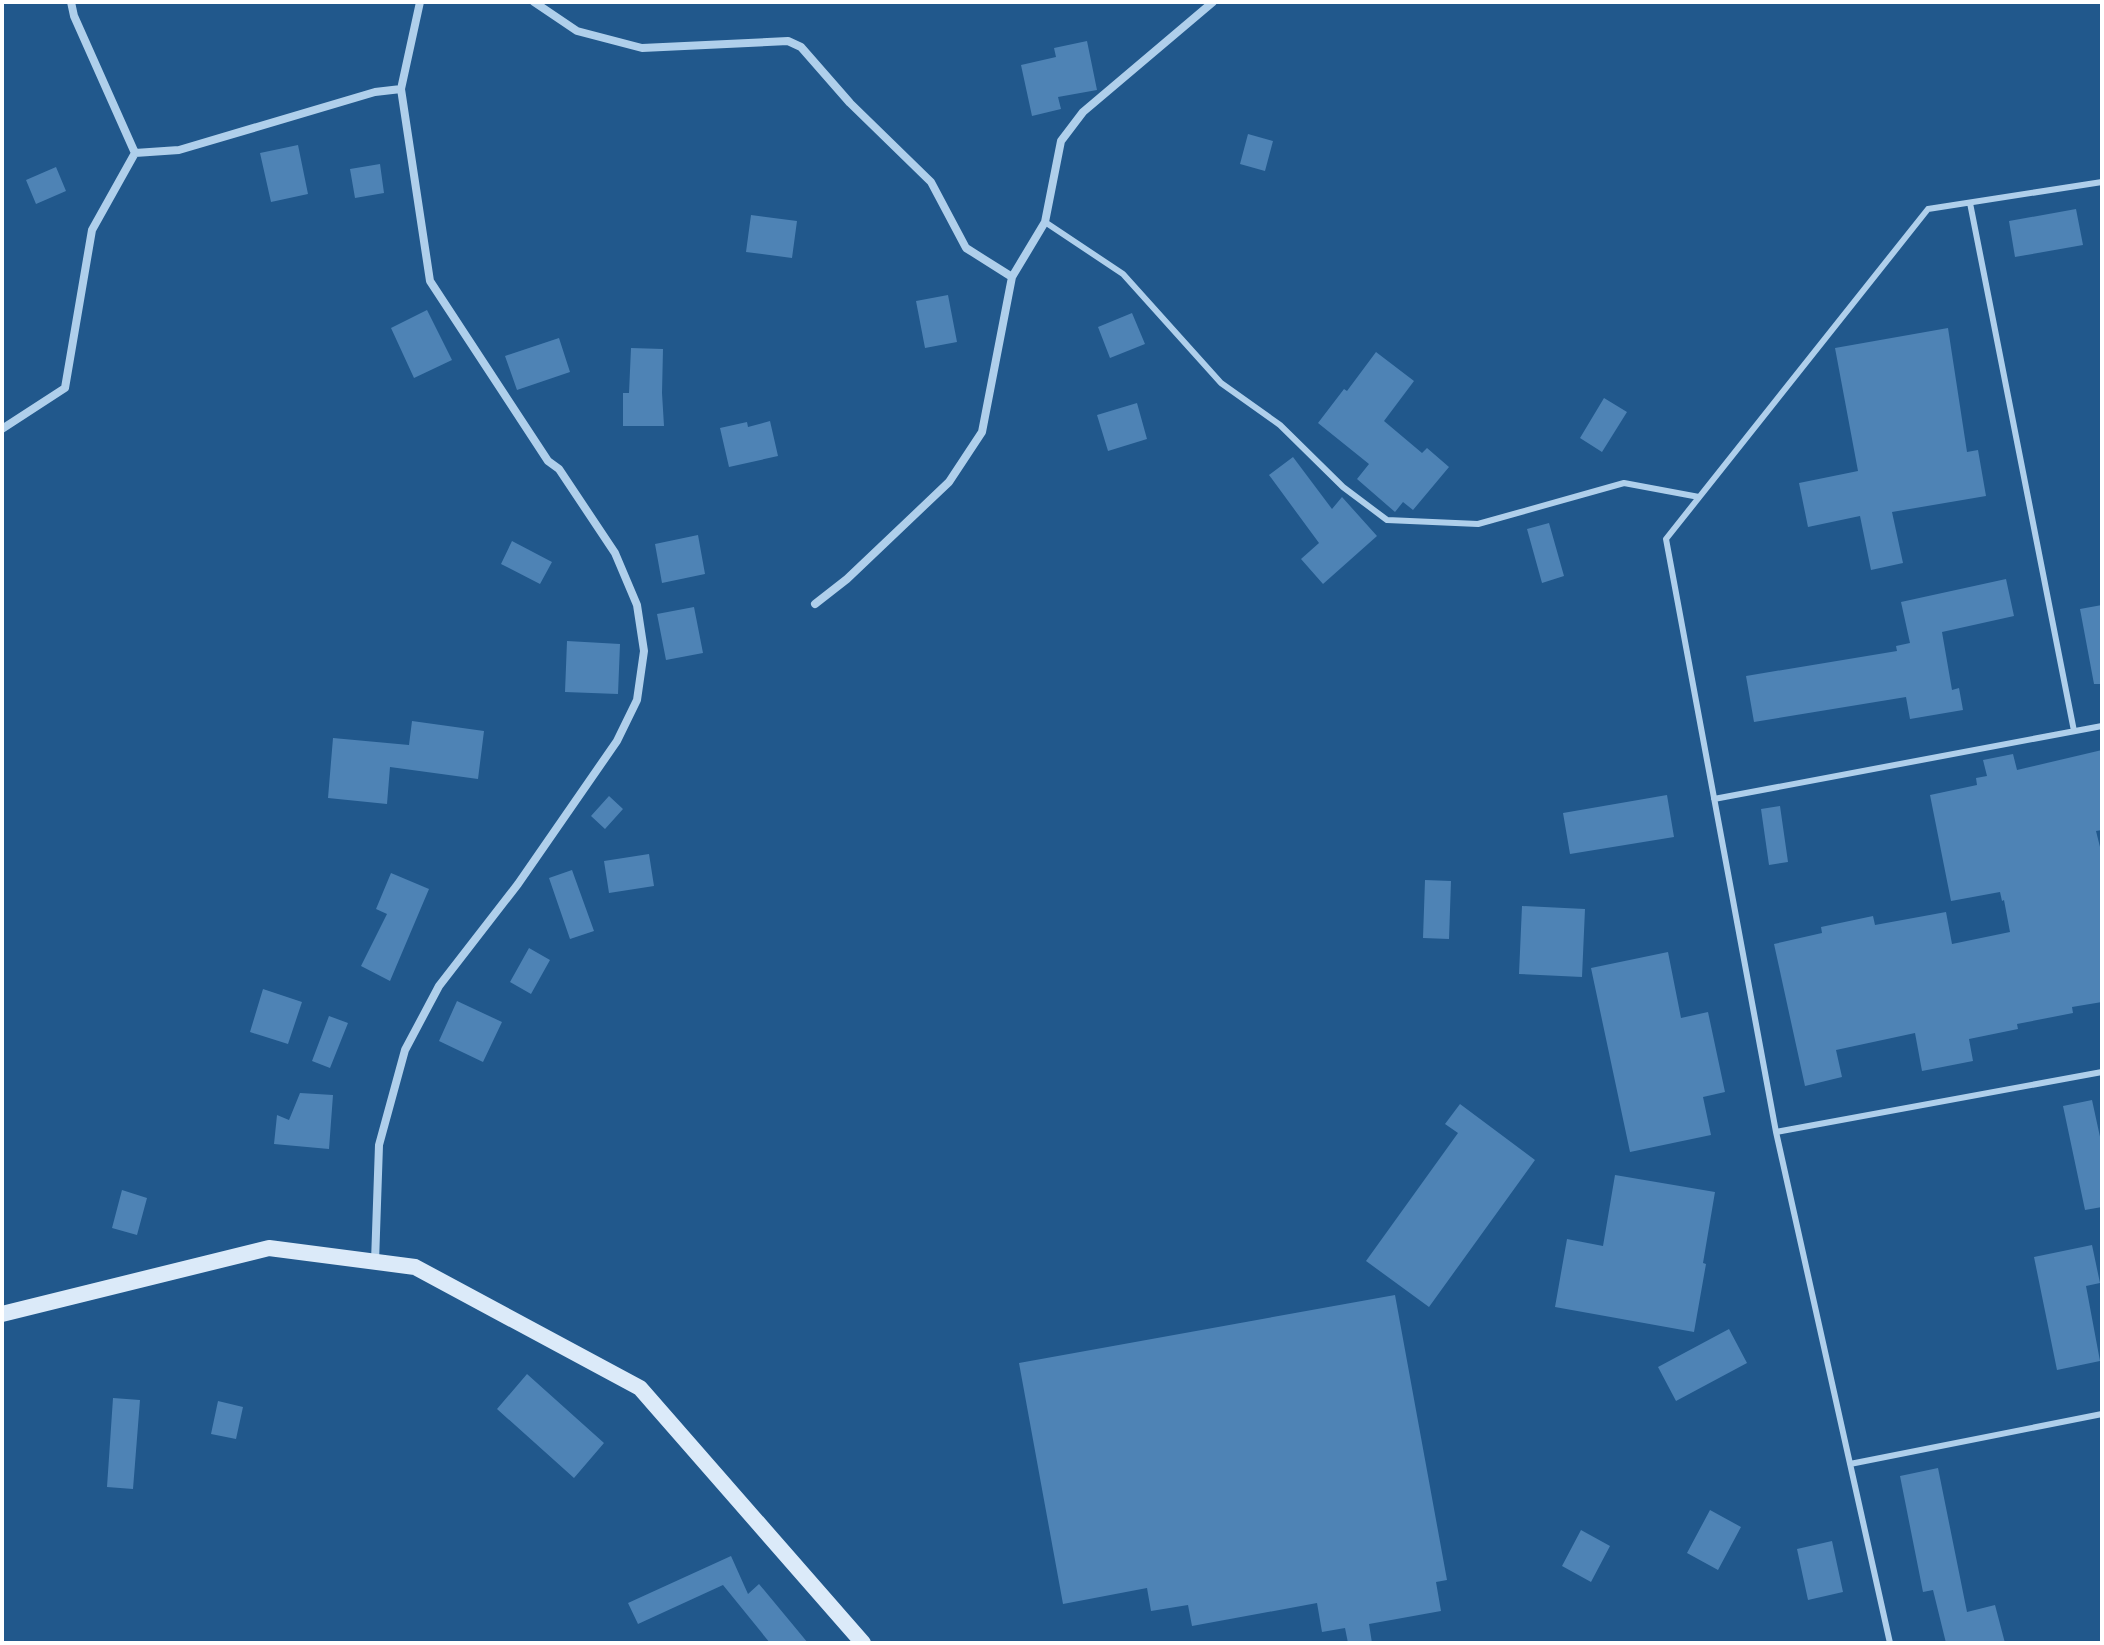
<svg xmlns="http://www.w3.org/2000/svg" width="2104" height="1645" font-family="Overpass,sans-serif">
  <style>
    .building { fill: #4e83b5 }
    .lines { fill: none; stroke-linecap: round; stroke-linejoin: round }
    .lane { stroke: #afcfeb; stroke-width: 6 }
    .street { stroke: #afcfeb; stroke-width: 8 }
    .secondary { stroke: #dbeaf9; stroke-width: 16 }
  </style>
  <rect width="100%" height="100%" fill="#21588c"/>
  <path class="building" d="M 1087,41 L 1097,90 L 1058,97 L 1061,109 L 1032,116 L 1021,65 L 1056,57 L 1054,48 Z
    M 1248,134 L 1273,141 L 1265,171 L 1240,164 Z
    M 298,145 L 308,194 L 271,202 L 260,153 Z
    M 380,164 L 384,193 L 355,198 L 350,169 Z
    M 56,167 L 66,191 L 36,204 L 26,180 Z
    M 2076,209 L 2083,245 L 2015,257 L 2009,221 Z
    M 751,215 L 797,221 L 792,258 L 746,252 Z
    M 948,295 L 957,342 L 925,348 L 916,301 Z
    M 427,310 L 452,360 L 414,378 L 391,328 Z
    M 1132,313 L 1145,344 L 1110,358 L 1098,327 Z
    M 1948,328 L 1967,452 L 1978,450 L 1986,496 L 1892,512 L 1903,563 L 1871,570 L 1860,516 L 1808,527 L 1799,483 L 1858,471 L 1835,348 Z
    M 559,338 L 570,372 L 517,390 L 505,356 Z
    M 631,348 L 663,349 L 662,393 L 664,426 L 623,426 L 623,393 L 629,393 Z
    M 1376,352 L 1414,381 L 1384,421 L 1422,453 L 1427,448 L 1449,467 L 1413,510 L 1403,502 L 1395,512 L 1357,479 L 1369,464 L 1318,423 L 1344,389 L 1347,391 Z
    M 1604,398 L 1627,412 L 1602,452 L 1580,438 Z
    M 1137,403 L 1147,439 L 1108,451 L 1097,415 Z
    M 770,421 L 778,456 L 729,467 L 720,428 L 747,422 L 748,427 Z
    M 1293,457 L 1332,509 L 1342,497 L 1377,536 L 1323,584 L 1301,559 L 1319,543 L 1269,475 Z
    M 1549,523 L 1564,576 L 1542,583 L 1527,529 Z
    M 698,535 L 705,574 L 662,583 L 655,544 Z
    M 512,541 L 552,562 L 540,584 L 501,564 Z
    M 2006,579 L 2014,616 L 1942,632 L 1952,690 L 1959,688 L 1963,710 L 1910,719 L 1906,697 L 1754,722 L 1746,676 L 1897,651 L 1896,646 L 1910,643 L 1901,602 Z
    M 2102,605 L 2102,684 L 2094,684 L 2080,609 Z
    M 694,607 L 703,653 L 666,660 L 657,614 Z
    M 567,641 L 620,644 L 618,694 L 565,692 Z
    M 412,721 L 484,731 L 478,779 L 390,767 L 387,804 L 328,798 L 333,738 L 409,745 Z
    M 2102,750 L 2102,830 L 2096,831 L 2102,855 L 2102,1002 L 2072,1007 L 2073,1013 L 2017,1024 L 2018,1029 L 1969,1039 L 1973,1061 L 1922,1071 L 1915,1033 L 1836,1050 L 1842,1077 L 1805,1086 L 1774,944 L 1822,933 L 1821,927 L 1873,916 L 1875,925 L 1946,912 L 1952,944 L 2010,932 L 2004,900 L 2002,901 L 2000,892 L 1951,901 L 1930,795 L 1977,785 L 1976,778 L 1987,776 L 1983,760 L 2013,754 L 2017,770 Z
    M 1667,795 L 1674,837 L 1570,854 L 1563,813 Z
    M 609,796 L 623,809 L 605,829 L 591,816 Z
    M 1780,806 L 1788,862 L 1769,865 L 1761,809 Z
    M 649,854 L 654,886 L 609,893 L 604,861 Z
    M 572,870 L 594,931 L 570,939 L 549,878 Z
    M 391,873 L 429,889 L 390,981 L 361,966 L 387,914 L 376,909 Z
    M 1425,880 L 1451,881 L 1449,939 L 1423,938 Z
    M 1522,906 L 1585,909 L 1582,977 L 1519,974 Z
    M 529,948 L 550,960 L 531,994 L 510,982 Z
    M 1668,952 L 1681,1018 L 1708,1012 L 1725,1092 L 1703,1097 L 1711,1135 L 1630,1152 L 1591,968 Z
    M 263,989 L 302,1002 L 288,1044 L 250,1032 Z
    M 457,1001 L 502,1022 L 483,1062 L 439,1041 Z
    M 329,1016 L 348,1023 L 330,1068 L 312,1061 Z
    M 300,1093 L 333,1095 L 329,1149 L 274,1144 L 277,1115 L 289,1120 Z
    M 2092,1100 L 2102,1146 L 2102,1207 L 2085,1210 L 2063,1106 Z
    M 1460,1104 L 1535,1160 L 1429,1307 L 1366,1261 L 1458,1133 L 1445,1124 Z
    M 1615,1175 L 1715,1192 L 1703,1263 L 1706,1264 L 1694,1332 L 1555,1307 L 1567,1239 L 1603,1246 Z
    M 122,1190 L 147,1198 L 137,1235 L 112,1228 Z
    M 2092,1245 L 2100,1283 L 2086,1286 L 2100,1361 L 2057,1370 L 2034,1257 Z
    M 1395,1295 L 1447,1580 L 1436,1582 L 1441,1611 L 1369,1624 L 1372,1643 L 1348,1643 L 1345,1628 L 1322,1632 L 1317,1603 L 1192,1626 L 1188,1605 L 1151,1611 L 1147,1588 L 1063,1604 L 1019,1363 Z
    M 1729,1329 L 1747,1363 L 1676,1401 L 1658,1367 Z
    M 527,1374 L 604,1443 L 574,1478 L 497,1409 Z
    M 113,1398 L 140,1400 L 133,1489 L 107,1487 Z
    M 218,1401 L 243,1407 L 236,1439 L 211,1434 Z
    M 1938,1468 L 1967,1612 L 1995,1605 L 2005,1643 L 1946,1643 L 1933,1590 L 1923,1592 L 1900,1476 Z
    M 1710,1510 L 1741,1527 L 1718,1570 L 1687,1553 Z
    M 1581,1530 L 1610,1546 L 1591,1582 L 1562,1566 Z
    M 1832,1541 L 1843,1592 L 1808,1600 L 1797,1549 Z
    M 731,1556 L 748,1594 L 759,1584 L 808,1643 L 770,1643 L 723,1585 L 638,1624 L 628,1603 Z"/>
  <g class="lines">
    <path class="lane" d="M 1970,203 L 2074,731
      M 1045,222 L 1123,274 L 1221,383 L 1280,425 L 1343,487 L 1387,520 L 1478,524 L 1624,483 L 1699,497
      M 1714,799 L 2102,726
      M 1776,1132 L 1666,539 L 1928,209 L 2102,182
      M 1850,1464 L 2102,1414
      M 1890,1643 L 1776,1132 L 2102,1072"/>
    <path class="street" d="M 534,2 L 577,31 L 642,48 L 788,41 L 801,47 L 850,103 L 931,182 L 966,248 L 1012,277
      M 135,153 L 179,150 L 375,92 L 401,89
      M 2,429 L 65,388 L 92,230 L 135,153 L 74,16 L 71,2
      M 815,604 L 847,579 L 949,482 L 982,432 L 1012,277 L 1045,222 L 1061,141 L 1083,112 L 1213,2
      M 375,1262 L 379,1145 L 405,1050 L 439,986 L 518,884 L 617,741 L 637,700 L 644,651 L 637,605 L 615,553 L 559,469 L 548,461 L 430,281 L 401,89 L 420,2"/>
    <path class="secondary" d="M 2,1314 L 269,1248 L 415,1267 L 640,1388 L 863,1643"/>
  </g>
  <rect width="2104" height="1645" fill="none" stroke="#ffffff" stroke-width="8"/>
</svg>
